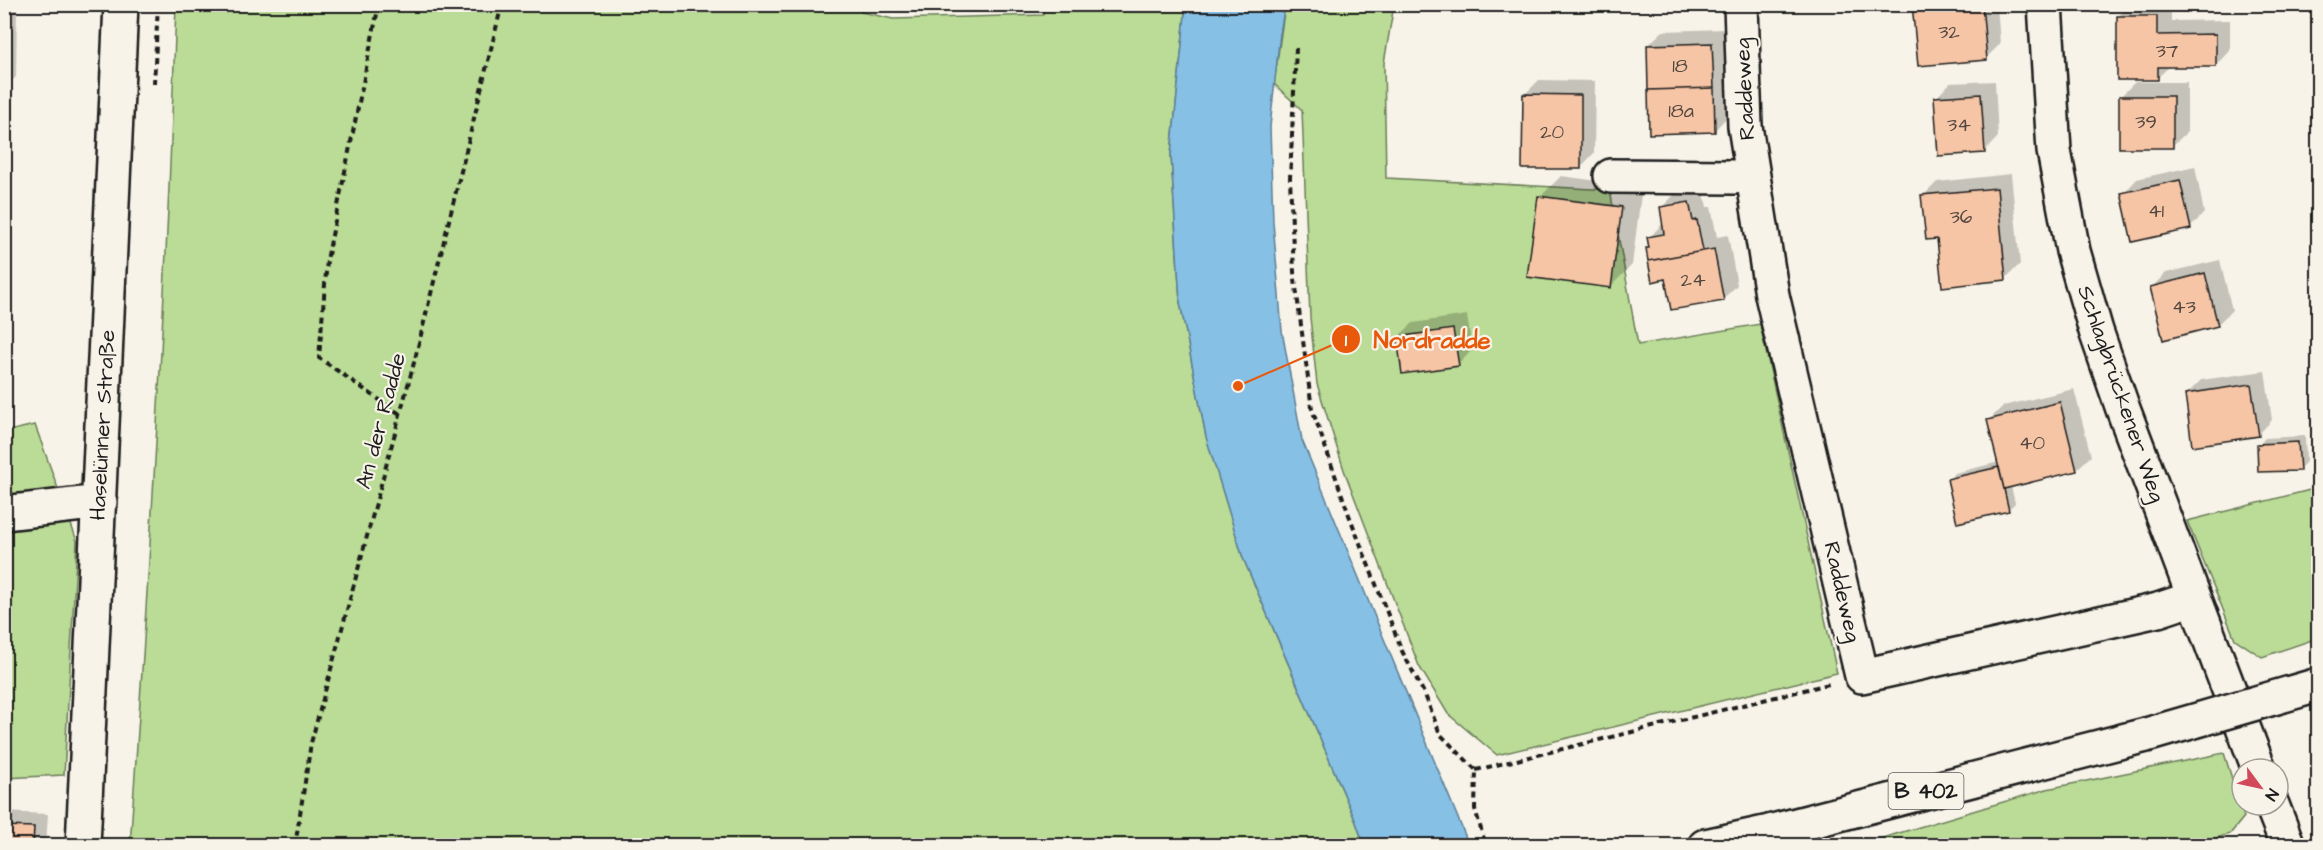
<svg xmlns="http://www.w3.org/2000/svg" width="2323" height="850" font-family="'Architects Daughter',sans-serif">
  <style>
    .green { fill: #badc96; stroke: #6b7c59; stroke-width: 1.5 }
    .water { fill: #86c0e5; stroke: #5c7e95; stroke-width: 1.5 }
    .shadow { fill: #0003 }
    .building { fill: #f6c5a6; stroke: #1c1c1c; stroke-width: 1.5 }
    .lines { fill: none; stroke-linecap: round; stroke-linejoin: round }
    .minor-casing { stroke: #1c1c1c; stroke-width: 38 }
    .major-casing { stroke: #1c1c1c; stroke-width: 38 }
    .path { stroke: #1c1c1c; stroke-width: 4; stroke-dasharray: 6 4.5; stroke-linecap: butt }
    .minor { stroke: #f7f3e8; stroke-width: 33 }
    .major { stroke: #f7f3e8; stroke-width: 33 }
    .major-bridge-casing { stroke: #1c1c1c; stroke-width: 38; stroke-linecap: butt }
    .major-bridge { stroke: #f7f3e8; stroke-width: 33 }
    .labels { text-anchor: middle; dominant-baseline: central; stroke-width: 4.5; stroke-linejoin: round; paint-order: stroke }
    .number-label { font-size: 20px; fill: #52463e }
    .shield { fill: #f7f3e8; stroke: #5e5c59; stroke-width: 1.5 }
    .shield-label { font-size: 21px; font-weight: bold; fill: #1c1c1c }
    .street-label { font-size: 22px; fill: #1c1c1c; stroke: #f7f3e8 }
    .leader { fill: none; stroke: #e8590c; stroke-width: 2 }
    .callout-dot { fill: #e8590c; stroke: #f7f3e8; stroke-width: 2 }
    .mark-label { font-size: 18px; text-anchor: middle; font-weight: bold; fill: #fff }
    .callout-label { font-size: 24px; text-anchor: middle; font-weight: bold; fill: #e8590c; stroke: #f7f3e8; stroke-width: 4.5; stroke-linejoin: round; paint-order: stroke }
  </style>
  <rect width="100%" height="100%" fill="#f7f3e8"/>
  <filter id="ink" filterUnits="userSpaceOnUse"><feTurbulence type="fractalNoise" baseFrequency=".0167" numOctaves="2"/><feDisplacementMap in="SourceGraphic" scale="12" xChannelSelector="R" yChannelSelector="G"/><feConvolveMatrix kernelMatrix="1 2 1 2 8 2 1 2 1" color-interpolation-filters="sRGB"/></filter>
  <g filter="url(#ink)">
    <path class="green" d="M 864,4 L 861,12 L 893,19 L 1043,15 L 1045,5 L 1186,5 L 1171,155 L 1180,302 L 1206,436 L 1243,558 L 1356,822 L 1364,845 L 130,846 C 150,565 167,285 176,5 Z
      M 1285,5 L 1394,5 L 1384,63 L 1386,178 L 1610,190 L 1638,345 L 1760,324 L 1837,673 L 1497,755 L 1448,714 L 1419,666 L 1344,470 L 1317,384 L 1310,317 L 1302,110 L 1274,84 Z
      M 35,425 L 77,541 L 64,775 L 5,778 L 4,432 Z
      M 2318,488 L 2318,638 L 2262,657 L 2235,639 L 2187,521 Z
      M 2224,753 L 2244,817 L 2230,834 L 2192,845 L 1859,845 L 2047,789 Z"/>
    <path class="water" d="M 1186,5 L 1285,5 L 1280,33 L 1270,127 L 1273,222 L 1282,331 L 1302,440 L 1469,845 L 1364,845 L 1356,822 L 1243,558 L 1206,437 L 1180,302 L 1171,155 Z"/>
    <path class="shadow" d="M 1914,4 L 1997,4 L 2000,44 L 1986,58 Z
      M 2130,4 L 2171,4 L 2171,21 L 2230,20 L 2230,51 L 2216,66 L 2170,66 L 2157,78 L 2119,16 Z
      M 4,8 L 17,9 L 16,77 L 4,88 Z
      M 1726,29 L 1728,116 L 1714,131 L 1648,45 L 1663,31 Z
      M 1539,80 L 1595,81 L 1594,153 L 1580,168 L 1524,95 Z
      M 1995,81 L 1998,137 L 1984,152 L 1936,98 L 1950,83 Z
      M 2135,82 L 2187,82 L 2187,132 L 2172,146 L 2120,97 Z
      M 2195,166 L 2204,213 L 2190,228 L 2123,194 L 2137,179 Z
      M 2011,174 L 2020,264 L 2005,279 L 1939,237 L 1923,196 L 1937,182 Z
      M 1561,176 L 1642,187 L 1632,265 L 1611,286 L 1540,197 Z
      M 1703,188 L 1707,207 L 1711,207 L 1717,237 L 1728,235 L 1737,285 L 1723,299 L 1666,278 L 1653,280 L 1647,249 L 1650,246 L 1649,238 L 1664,222 L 1661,208 L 1676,193 Z
      M 2220,260 L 2232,310 L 2218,324 L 2151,288 L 2166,273 Z
      M 1467,315 L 1472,350 L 1458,365 L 1398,337 L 1413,323 Z
      M 2265,371 L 2272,420 L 2258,435 L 2186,395 L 2201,380 Z
      M 2074,389 L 2091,456 L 2076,470 L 2011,486 L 2015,503 L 2008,510 L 1948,480 L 1955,473 L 1999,462 L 1989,420 L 2003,406 Z
      M 2305,436 L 2306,462 L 2299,469 L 2258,445 L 2265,438 Z
      M 4,812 L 48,814 L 46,846 L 4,846 Z"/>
    <path class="building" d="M 1649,4 L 1686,4 L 1685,11 Z
      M 1912,4 L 1982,4 L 1987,60 L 1918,66 Z
      M 2117,16 L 2157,16 L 2157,35 L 2216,34 L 2216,67 L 2158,67 L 2158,80 L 2117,80 Z
      M 1712,43 L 1714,88 L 1648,90 L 1647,45 Z
      M 1714,88 L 1715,132 L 1649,134 L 1648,90 Z
      M 1523,94 L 1581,95 L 1581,169 L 1522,169 Z
      M 1981,94 L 1985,153 L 1938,156 L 1934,97 Z
      M 2119,96 L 2173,96 L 2173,148 L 2119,148 Z
      M 2180,180 L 2191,229 L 2132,242 L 2121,193 Z
      M 1997,188 L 2006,280 L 1942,287 L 1937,239 L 1926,240 L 1921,195 Z
      M 1538,196 L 1622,207 L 1611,288 L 1527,277 Z
      M 1689,202 L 1693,221 L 1697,220 L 1703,251 L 1648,261 L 1646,248 L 1649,248 L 1647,237 L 1664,234 L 1660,207 Z
      M 1714,249 L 1724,301 L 1671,310 L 1665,279 L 1652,282 L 1648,261 Z
      M 2205,273 L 2218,326 L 2163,340 L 2150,287 Z
      M 1453,329 L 1459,366 L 1402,374 L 1397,337 Z
      M 2251,384 L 2259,436 L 2192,446 L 2185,394 Z
      M 2060,402 L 2077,471 L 2004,489 L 1987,420 Z
      M 2298,442 L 2300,471 L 2258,472 L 2257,444 Z
      M 1999,467 L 2009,511 L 1957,523 L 1947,479 Z
      M 4,826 L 34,827 L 33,846 L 4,846 Z"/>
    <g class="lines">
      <defs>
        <path id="minor" d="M 1741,4 L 1745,126 L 1772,295 L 1862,676 L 2158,610 L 2194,598
          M 2045,4 L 2054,151 L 2073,251 L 2096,331 L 2123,409 L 2259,769
          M 1611,176 L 1734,177 L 1752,174
          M 4,513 L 100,502
          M 2272,805 L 2288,846
          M 83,846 L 121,4"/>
        <path id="major" d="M 1705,846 L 1769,832 L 2146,735"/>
      </defs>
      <use href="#minor" class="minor-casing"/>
      <use href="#major" class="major-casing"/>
      <path class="path" d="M 379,4 L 327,260 L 319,358 L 400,414
        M 1296,48 L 1290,178 L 1294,272 L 1312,409 L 1349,515 L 1402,651 L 1425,695 L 1440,734 L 1476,770 L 1475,809 L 1486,846
        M 154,84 L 158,4
        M 1476,770 L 1829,684
        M 295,846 L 311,743 L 415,359 L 502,4"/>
      <use href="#minor" class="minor"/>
      <use href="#major" class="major"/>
      <defs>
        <path id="major-bridge" d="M 2146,735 L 2318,685"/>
      </defs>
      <use href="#major-bridge" class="major-bridge-casing"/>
      <use href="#major-bridge" class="major-bridge"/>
    </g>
  </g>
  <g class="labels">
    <g class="number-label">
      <text x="1949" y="32">32</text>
      <text x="2167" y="51">37</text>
      <text x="1680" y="66">18</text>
      <text x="1681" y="111">18a</text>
      <text x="2146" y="122">39</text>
      <text x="1959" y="125">34</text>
      <text x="1552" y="132">20</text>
      <text x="2156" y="211">41</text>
      <text x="1961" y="217">36</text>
      <text x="1693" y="280">24</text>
      <text x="2184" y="307">43</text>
      <text x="2032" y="443">40</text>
    </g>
    <rect class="shield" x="1888.5" y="773" width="75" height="36" rx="4.5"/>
    <g class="shield-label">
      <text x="1926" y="791">B 402</text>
    </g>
    <g class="street-label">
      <text transform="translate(1745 89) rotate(-93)">Raddeweg</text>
      <text transform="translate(2121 394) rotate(71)">Schlagbrückener Weg</text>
      <text transform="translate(381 421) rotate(-75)">An der Radde</text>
      <text transform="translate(103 425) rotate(-87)">Haselünner Straße</text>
      <text transform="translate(1842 592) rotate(77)">Raddeweg</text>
    </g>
  </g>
  <path class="leader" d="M1238 386L1346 339"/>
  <g class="callout-dot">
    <circle cx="1238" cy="386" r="6"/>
    <circle cx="1346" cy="339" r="15"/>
  </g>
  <g class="mark-label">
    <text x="1346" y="346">1</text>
  </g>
  <g class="callout-label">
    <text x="1432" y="348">Nordradde</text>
  </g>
  <rect width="2323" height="850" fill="none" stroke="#f7f3e8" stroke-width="24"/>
  <rect x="12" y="12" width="2299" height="826" fill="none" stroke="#1c1c1c" stroke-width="2" filter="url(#ink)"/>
  <g transform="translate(2260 787) rotate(123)"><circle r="28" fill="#f7f3e8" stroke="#9f9d96" stroke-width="1.5"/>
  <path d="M0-4.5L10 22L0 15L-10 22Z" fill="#d1495b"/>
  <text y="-9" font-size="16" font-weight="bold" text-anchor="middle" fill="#1c1c1c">N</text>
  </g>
</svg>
